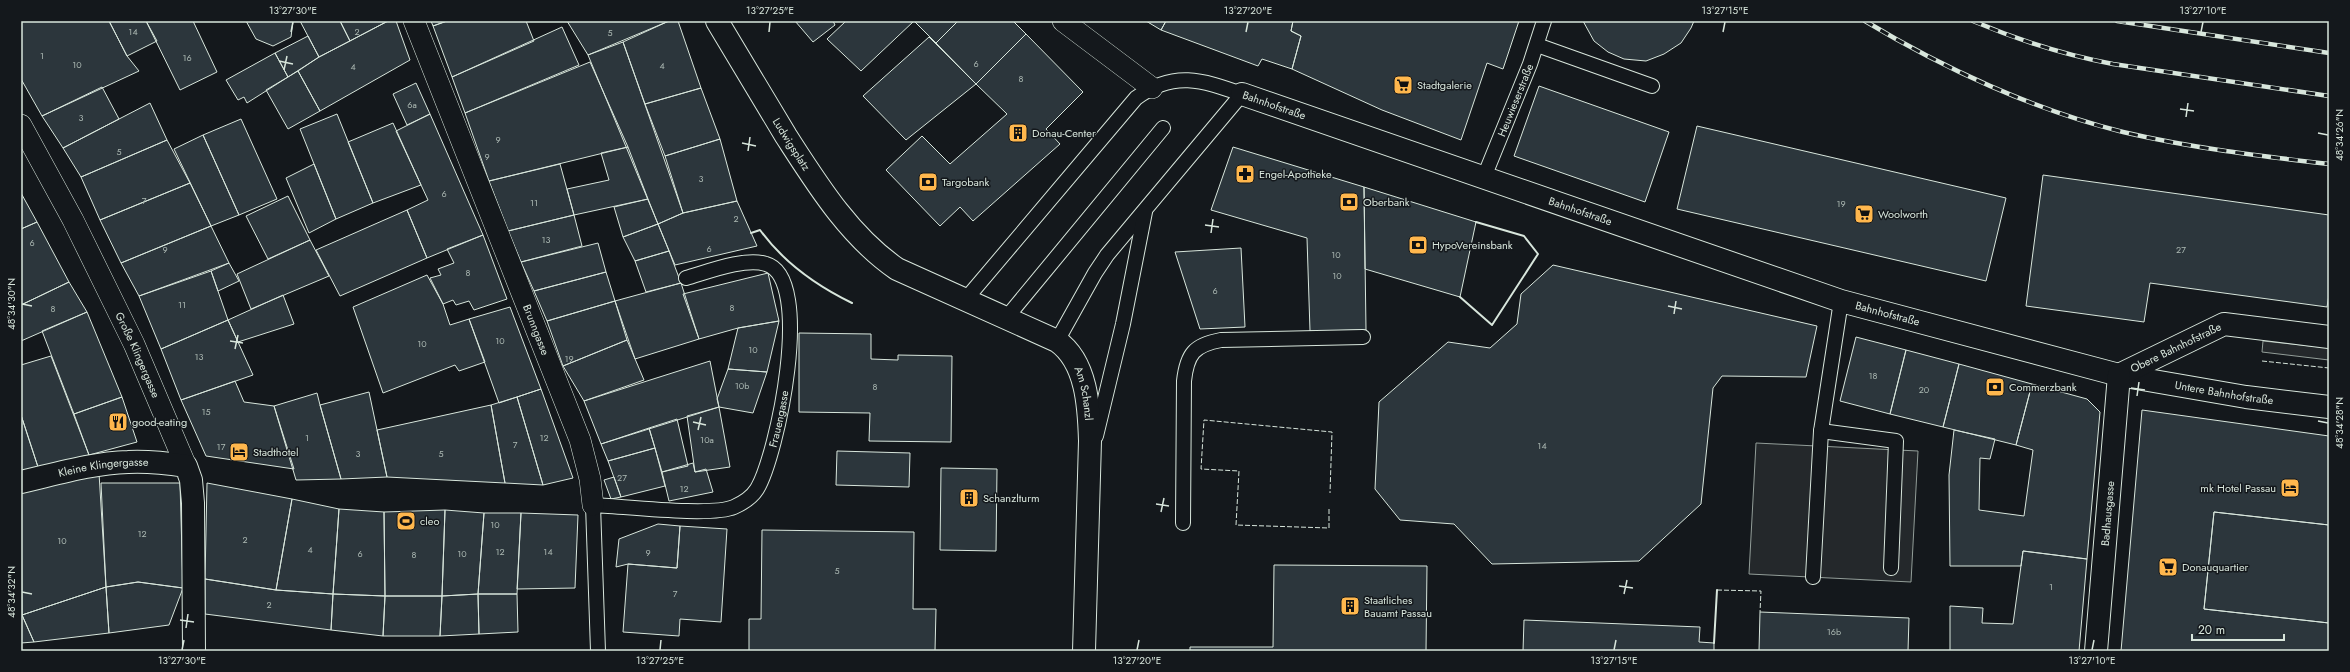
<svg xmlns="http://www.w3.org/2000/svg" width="2350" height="672" font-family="Jost,sans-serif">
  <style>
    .parking { fill: #24282b; stroke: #939e99 }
    .building { fill: #2c363c; stroke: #d8e6dc }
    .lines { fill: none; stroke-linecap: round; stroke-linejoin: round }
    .service-casing { stroke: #d8e6dc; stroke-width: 16 }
    .pedestrian-casing { stroke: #d8e6dc; stroke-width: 22 }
    .minor-casing { stroke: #d8e6dc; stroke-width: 24 }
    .primary-casing { stroke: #d8e6dc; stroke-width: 24 }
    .service { stroke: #14181c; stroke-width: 14 }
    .pedestrian { stroke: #14181c; stroke-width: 21 }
    .minor { stroke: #14181c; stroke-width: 22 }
    .primary { stroke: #14181c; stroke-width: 22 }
    .rail-casing { stroke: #d8e6dc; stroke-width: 4.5 }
    .rail { stroke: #14181c; stroke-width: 3; stroke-dasharray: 9; stroke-linecap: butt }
    .fence { stroke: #d8e6dc; stroke-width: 1; stroke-dasharray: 5 2; stroke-linecap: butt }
    .wall { stroke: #d8e6dc; stroke-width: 2 }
    .ticks { fill: none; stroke: #d8e6dc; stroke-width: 1.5 }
    .labels { text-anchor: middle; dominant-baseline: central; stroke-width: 3; stroke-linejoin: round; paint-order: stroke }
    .number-label { font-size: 9px; fill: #adbab4 }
    .poi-label { font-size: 11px; fill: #d8e6dc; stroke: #14181c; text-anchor: start }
    .street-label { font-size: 11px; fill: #d8e6dc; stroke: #14181c }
    .neatline { fill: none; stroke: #d8e6dc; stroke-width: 1.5 }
    .ticks-label { font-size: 10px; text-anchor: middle; fill: #d8e6dc }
  </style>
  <rect width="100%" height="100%" fill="#14181c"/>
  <path class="parking" d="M 2263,341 L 2329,348 L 2329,360 L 2262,352 Z
    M 1756,443 L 1918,451 L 1911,582 L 1749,574 Z"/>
  <path class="building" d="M 21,21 L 109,21 L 127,56 L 139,71 L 42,116 L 21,79 Z
    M 109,21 L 146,21 L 157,41 L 127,56 Z
    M 146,21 L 193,21 L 217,72 L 180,90 Z
    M 246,21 L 293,21 L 291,37 L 273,46 L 256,39 Z
    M 300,21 L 340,21 L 350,41 L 319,57 Z
    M 340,21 L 388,21 L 350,41 Z
    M 388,21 L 396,21 L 410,60 L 320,111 L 298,71 L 319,57 Z
    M 431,21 L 447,21 L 433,26 Z
    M 447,21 L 526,21 L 534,41 L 452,77 L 433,26 Z
    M 567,21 L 669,21 L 588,55 Z
    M 669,21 L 678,21 L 701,88 L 645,104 L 623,42 Z
    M 795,21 L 833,21 L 835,25 L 813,42 Z
    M 846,21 L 914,21 L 861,71 L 827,39 Z
    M 914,21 L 958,21 L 936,43 Z
    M 958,21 L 1013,21 L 1026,34 L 976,84 L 936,43 Z
    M 1146,21 L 1166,21 L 1161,30 Z
    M 1166,21 L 1293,21 L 1291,31 L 1301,36 L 1292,69 L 1262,59 L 1258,66 L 1161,30 Z
    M 1293,21 L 1519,21 L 1503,69 L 1487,63 L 1461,140 L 1382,110 L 1292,69 L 1301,36 L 1291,31 Z
    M 1583,21 L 1694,21 L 1691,28 L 1681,43 L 1664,54 L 1646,61 L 1624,59 L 1608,52 L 1594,41 Z
    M 562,27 L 579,65 L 465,113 L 452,77 Z
    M 1026,34 L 1083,92 L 1046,129 L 1060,144 L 973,221 L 960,207 L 940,226 L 886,170 L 922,136 L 950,164 L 1007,114 L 976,84 Z
    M 308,36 L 319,57 L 288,77 L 275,53 Z
    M 929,37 L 976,84 L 906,140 L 863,96 Z
    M 623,42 L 683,213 L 658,224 L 588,55 Z
    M 275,53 L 288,77 L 247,103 L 244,97 L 238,100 L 226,80 Z
    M 590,62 L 628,147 L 489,181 L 465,113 Z
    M 298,71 L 320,111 L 288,129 L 266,90 Z
    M 416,83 L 430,114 L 407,125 L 393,94 Z
    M 1539,86 L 1669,132 L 1645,202 L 1514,156 Z
    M 102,87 L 119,119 L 63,148 L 42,116 Z
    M 701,88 L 720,139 L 665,156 L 645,104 Z
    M 150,103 L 167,140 L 81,177 L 63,148 Z
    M 337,114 L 373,203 L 336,219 L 300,129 Z
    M 430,114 L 483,235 L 427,258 L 407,210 L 428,200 L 396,131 Z
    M 241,119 L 277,199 L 239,215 L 203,135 Z
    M 393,123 L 421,185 L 373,203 L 348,142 Z
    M 1697,126 L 2006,198 L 1986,281 L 1677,209 Z
    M 203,135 L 239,215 L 211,226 L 174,149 Z
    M 720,139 L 737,201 L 683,213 L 665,156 Z
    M 167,140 L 190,183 L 100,220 L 81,177 Z
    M 628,147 L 648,199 L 574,215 L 567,189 L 609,180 L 601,153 Z
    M 1233,147 L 1364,187 L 1366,330 L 1310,331 L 1307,238 L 1211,210 Z
    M 314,164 L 336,219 L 309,233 L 286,178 Z
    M 560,164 L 574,215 L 508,231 L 489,181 Z
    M 2043,175 L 2329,215 L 2329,295 L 2327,307 L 2150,283 L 2144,322 L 2026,306 Z
    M 190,183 L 211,226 L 121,263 L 100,220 Z
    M 1364,187 L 1476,222 L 1460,297 L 1365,269 Z
    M 21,193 L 37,222 L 21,229 Z
    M 288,196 L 310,240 L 268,259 L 246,216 Z
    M 648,199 L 658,224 L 623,237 L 614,207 Z
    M 737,201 L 757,246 L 675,265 L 658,224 L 683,213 Z
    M 407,210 L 427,258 L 340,296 L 316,250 Z
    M 574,215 L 582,246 L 521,262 L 508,231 Z
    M 37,222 L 69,282 L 21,305 L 21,229 Z
    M 658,224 L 669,251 L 635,261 L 623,237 Z
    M 211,226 L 229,263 L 139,296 L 121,263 Z
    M 483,235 L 507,299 L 474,310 L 469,301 L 456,305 L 453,300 L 443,304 L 430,278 L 441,275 L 438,269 L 454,263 L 447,249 Z
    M 310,240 L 329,276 L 251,309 L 237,274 Z
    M 598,243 L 606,272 L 534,291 L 521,262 Z
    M 1241,248 L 1245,327 L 1200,329 L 1175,252 Z
    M 669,251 L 681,283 L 646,292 L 635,261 Z
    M 229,263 L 239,281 L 218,291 L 211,271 Z
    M 1553,265 L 1817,326 L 1806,377 L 1722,376 L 1713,388 L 1701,504 L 1639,561 L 1492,564 L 1454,524 L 1400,520 L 1375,489 L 1379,402 L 1448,342 L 1490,348 L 1517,324 L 1521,294 Z
    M 211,271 L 228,320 L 161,349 L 139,296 Z
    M 606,272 L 615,301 L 547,321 L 534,291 Z
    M 768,273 L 779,321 L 738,328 L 699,339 L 683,294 Z
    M 427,275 L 443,304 L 450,325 L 469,319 L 485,362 L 459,371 L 455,365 L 383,393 L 353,307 Z
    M 69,282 L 87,312 L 21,341 L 21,305 Z
    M 681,283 L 699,339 L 635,359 L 615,301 Z
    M 283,295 L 294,324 L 238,342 L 228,320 Z
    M 615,301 L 627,340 L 563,366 L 547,321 Z
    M 510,307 L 541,389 L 499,403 L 469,319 Z
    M 87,312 L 122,397 L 74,414 L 42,331 Z
    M 228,320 L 253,375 L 181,400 L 161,349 Z
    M 779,321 L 767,372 L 728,369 L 738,328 Z
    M 799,333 L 871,334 L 871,359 L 898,360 L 898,355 L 952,356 L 951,442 L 869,441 L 870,413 L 799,412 Z
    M 1856,337 L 1906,350 L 1890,414 L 1840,401 Z
    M 627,340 L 644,380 L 584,401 L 563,366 Z
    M 1906,350 L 1959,364 L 1943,427 L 1890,414 Z
    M 51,356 L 89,455 L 38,467 L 21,415 L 21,365 Z
    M 710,361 L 719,407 L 601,444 L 584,401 Z
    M 1959,364 L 2032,384 L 2016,445 L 1943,427 Z
    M 728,369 L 767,372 L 753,413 L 719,407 L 717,399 Z
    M 235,381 L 244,402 L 274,406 L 294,469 L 206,456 L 181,400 Z
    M 2032,384 L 2087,399 L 2100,412 L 2087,559 L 2023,551 L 2021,566 L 1950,566 L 1949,475 L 1954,430 L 1995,439 L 1990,459 L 1980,458 L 1979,510 L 2024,516 L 2033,450 L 2016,445 Z
    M 541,389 L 573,478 L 543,485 L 517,397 Z
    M 369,392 L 387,477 L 341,479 L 320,405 Z
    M 317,393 L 320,405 L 341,479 L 296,480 L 274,406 Z
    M 122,397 L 137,442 L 89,455 L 74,414 Z
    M 517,397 L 543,485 L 505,483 L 491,405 Z
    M 491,405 L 505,483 L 387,477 L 377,430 Z
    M 719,407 L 730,467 L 695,472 L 687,416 Z
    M 2142,410 L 2329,436 L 2329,525 L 2214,512 L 2204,609 L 2329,623 L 2329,651 L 2121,651 Z
    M 21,415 L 38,467 L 21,471 Z
    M 677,419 L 688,466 L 662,472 L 649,428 Z
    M 649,428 L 655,448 L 608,461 L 601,444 Z
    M 655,448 L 665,486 L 621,497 L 608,461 Z
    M 837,451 L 910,453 L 909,487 L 836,485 Z
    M 693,463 L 695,472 L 706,469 L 713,492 L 669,501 L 662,472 Z
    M 941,468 L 997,469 L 996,551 L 940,550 Z
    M 99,473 L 106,587 L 22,615 L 21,492 Z
    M 614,477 L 621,497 L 611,499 L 604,480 Z
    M 101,483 L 180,483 L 183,588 L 138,582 L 106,587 Z
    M 207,483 L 292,499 L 276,590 L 205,579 Z
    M 292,499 L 339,509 L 333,594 L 276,590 Z
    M 339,509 L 384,512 L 385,596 L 333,594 Z
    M 445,510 L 442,596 L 385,596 L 384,512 Z
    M 445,510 L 484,513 L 478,594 L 442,596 Z
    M 2214,512 L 2329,525 L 2329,623 L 2204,609 Z
    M 484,513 L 521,513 L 517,594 L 478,594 Z
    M 521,513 L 578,515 L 575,588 L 517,589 Z
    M 658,524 L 680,526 L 677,568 L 628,564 L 616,567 L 619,539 Z
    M 680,526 L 727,529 L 721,622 L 680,619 L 679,636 L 623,632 L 628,564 L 677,568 Z
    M 762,530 L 914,532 L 913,609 L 936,609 L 935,651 L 749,651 L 749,619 L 761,619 Z
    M 2023,551 L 2087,559 L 2079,651 L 1950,651 L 1950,606 L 1983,608 L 1982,623 L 2013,624 Z
    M 1274,565 L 1427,566 L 1426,651 L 1190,651 L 1190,647 L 1273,647 Z
    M 205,579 L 276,590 L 333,594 L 331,630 L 205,614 Z
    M 138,582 L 183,588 L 169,625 L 109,633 L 106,587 Z
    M 106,587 L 109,633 L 34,642 L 22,615 Z
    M 333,594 L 385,596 L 383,636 L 331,630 Z
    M 478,594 L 479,634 L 440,636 L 442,596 Z
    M 478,594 L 517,594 L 518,632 L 479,634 Z
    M 385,596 L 442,596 L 440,636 L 383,636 Z
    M 1760,612 L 1909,618 L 1908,651 L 1759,651 Z
    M 21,615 L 22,615 L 34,642 L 21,643 Z
    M 1524,620 L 1700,627 L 1699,642 L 1714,643 L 1714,651 L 1523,651 Z"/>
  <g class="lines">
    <defs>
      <g id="service">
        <path d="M 1537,45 L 1652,86"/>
        <path id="s1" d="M 1484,177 L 1530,64 L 1544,21"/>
        <path d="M 966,299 L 1136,98 C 1174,70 1202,80 1242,94 L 1107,255 L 1095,273 L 1057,341"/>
        <path d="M 1007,317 L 1163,128"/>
        <path d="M 1821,431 L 1896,441 L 1891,568"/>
        <path d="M 1096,436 L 1123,324 L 1145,212"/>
        <path d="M 1183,523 L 1184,381 C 1187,354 1194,345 1221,340 L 1363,337"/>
        <path d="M 1813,577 L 1821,431 L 1841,301"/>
        <path id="s2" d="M 598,651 L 593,505 C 622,506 711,517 734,507 C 743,503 752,497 757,489 C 777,456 815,278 766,264 C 745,257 707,272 686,278"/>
      </g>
      <g id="pedestrian">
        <path id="s3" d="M 414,21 L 580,440 L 590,479 L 593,505"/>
        <path d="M 1063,21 L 1152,88"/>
        <path id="s4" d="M 21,125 L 73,220 L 134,344 L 186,466"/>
      </g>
      <g id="minor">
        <path id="s5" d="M 1242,94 L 1841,301 L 2119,375 L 2246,397 L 2329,407"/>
        <path id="s6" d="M 2119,375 L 2224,324 L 2329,337"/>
        <path id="s7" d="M 21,482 C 56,474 92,463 128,462 C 147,461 166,463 186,466 L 191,480 L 193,503 L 194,651"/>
        <path id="s8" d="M 2096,651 L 2119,375"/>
      </g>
      <g id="primary">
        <path id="s9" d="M 717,21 C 740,60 763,98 786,136 C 817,184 849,236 897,269 L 1057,341 C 1087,362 1089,407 1090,441 L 1084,651"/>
      </g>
    </defs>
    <use href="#service" class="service-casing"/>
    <use href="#pedestrian" class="pedestrian-casing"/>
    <use href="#minor" class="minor-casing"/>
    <use href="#primary" class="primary-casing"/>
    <use href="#service" class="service"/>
    <use href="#pedestrian" class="pedestrian"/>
    <use href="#minor" class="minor"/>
    <use href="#primary" class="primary"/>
    <defs>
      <path id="rail" d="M 1865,21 C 1943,68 2034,110 2123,132 C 2191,148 2260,156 2329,164
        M 1973,21 C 2018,40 2065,55 2113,64 L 2329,96
        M 2117,21 L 2329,53"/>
    </defs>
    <use href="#rail" class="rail-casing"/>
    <use href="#rail" class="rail"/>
    <path class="fence" d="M 2262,361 L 2329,368
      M 1329,509 L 1329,528 L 1236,525 L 1239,471 L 1201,469 L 1204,420 L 1332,432 L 1330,493
      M 1717,590 L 1761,591 L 1760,612"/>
    <path class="wall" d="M 751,233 L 760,230 C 784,263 815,285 852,303
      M 1460,297 L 1492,325 L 1538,254 L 1524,236 L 1476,222
      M 1714,643 L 1717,590"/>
  </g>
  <path class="ticks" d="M 291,32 L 293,22M 769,32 L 770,22M 1246,32 L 1248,22M 1723,32 L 1725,22M 2201,32 L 2203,22M 279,61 L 293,64M 284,70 L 287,56M 2180,109 L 2194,111M 2186,117 L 2188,103M 2318,133 L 2328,135M 742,143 L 756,146M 748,151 L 750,137M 1205,225 L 1219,227M 1211,233 L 1213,219M 22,304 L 32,306M 1668,306 L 1682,309M 1674,314 L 1676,301M 230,341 L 243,343M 235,349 L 238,335M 2131,388 L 2145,390M 2137,396 L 2139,382M 2318,421 L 2328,423M 693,422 L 706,425M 698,430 L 701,417M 1156,504 L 1169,506M 1161,512 L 1164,498M 1619,586 L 1633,588M 22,592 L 32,594M 1624,594 L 1627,580M 180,620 L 194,622M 186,628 L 188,614M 182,650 L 184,640M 660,650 L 661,640M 1137,650 L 1139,640M 1614,650 L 1616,640M 2092,650 L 2094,640"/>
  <defs>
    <symbol id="supermarket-square" viewBox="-11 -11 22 22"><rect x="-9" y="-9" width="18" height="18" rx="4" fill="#ffb74d" stroke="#14181c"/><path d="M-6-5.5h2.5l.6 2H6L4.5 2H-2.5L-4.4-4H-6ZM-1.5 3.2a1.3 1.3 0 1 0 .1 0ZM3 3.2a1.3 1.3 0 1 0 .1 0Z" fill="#111"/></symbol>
    <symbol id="building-square" viewBox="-11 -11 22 22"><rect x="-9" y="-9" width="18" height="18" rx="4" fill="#ffb74d" stroke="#14181c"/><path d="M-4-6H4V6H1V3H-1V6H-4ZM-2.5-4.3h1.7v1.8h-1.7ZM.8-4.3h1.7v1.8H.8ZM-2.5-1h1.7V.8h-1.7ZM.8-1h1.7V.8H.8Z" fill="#111"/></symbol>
    <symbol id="pharmacy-square" viewBox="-11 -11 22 22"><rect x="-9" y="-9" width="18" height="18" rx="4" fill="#ffb74d" stroke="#14181c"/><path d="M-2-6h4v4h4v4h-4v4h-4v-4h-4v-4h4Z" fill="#111"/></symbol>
    <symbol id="bank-square" viewBox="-11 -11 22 22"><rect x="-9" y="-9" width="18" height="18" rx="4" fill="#ffb74d" stroke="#14181c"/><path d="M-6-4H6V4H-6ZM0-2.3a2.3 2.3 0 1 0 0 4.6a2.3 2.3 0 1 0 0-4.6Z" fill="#111"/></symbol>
    <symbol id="restaurant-square" viewBox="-11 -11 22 22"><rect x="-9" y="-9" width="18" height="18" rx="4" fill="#ffb74d" stroke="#14181c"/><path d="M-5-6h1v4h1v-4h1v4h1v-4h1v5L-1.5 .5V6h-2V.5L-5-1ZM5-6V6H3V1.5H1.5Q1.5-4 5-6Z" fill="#111"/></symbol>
    <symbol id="hotel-square" viewBox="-11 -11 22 22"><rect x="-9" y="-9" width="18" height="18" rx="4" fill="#ffb74d" stroke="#14181c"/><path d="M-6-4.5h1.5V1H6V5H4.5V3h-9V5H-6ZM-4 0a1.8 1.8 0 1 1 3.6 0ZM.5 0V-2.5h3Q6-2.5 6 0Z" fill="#111"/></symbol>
    <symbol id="stadium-square" viewBox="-11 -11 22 22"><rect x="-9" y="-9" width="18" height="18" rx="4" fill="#ffb74d" stroke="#14181c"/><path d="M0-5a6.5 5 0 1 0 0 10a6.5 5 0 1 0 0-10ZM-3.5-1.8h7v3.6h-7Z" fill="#111"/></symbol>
  </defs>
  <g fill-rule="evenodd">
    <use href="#supermarket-square" x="1392" y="74" width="22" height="22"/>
    <use href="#building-square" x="1007" y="122" width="22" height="22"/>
    <use href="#pharmacy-square" x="1234" y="163" width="22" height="22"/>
    <use href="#bank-square" x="917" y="171" width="22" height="22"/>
    <use href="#bank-square" x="1338" y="191" width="22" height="22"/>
    <use href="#supermarket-square" x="1853" y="203" width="22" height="22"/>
    <use href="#bank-square" x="1407" y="234" width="22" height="22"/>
    <use href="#bank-square" x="1984" y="376" width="22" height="22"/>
    <use href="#restaurant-square" x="107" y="411" width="22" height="22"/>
    <use href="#hotel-square" x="228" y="441" width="22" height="22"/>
    <use href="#hotel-square" x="2279" y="477" width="22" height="22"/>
    <use href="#building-square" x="958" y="487" width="22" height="22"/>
    <use href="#stadium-square" x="395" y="510" width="22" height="22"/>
    <use href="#supermarket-square" x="2157" y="556" width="22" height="22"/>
    <use href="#building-square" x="1339" y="595" width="22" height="22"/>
  </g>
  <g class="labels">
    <g class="number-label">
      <text x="133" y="31">14</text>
      <text x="357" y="31">2</text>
      <text x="610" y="32">5</text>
      <text x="42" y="55">1</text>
      <text x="187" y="57">16</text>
      <text x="976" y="63">6</text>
      <text x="77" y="64">10</text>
      <text x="662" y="65">4</text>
      <text x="353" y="66">4</text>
      <text x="1021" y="78">8</text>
      <text x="412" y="104">6a</text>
      <text x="81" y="117">3</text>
      <text x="498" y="139">9</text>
      <text x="119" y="151">5</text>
      <text x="487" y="156">9</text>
      <text x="701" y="178">3</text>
      <text x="444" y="193">6</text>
      <text x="144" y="200">7</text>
      <text x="534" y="202">11</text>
      <text x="1841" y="203">19</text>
      <text x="736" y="218">2</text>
      <text x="546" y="239">13</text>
      <text x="32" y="242">6</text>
      <text x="709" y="248">6</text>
      <text x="165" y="249">9</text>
      <text x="2181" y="249">27</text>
      <text x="1336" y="254">10</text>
      <text x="468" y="272">8</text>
      <text x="1337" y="275">10</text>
      <text x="1215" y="290">6</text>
      <text x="182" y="304">11</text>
      <text x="732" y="307">8</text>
      <text x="53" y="308">8</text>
      <text x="500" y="340">10</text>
      <text x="422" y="343">10</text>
      <text x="753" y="349">10</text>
      <text x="199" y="356">13</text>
      <text x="569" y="358">19</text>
      <text x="1873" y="375">18</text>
      <text x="742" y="385">10b</text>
      <text x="875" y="386">8</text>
      <text x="1924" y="389">20</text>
      <text x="206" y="411">15</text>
      <text x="307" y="437">1</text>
      <text x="544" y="437">12</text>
      <text x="707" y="439">10a</text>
      <text x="515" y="444">7</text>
      <text x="1542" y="445">14</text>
      <text x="221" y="446">17</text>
      <text x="358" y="453">3</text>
      <text x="441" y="453">5</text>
      <text x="622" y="477">27</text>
      <text x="684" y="488">12</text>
      <text x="495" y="524">10</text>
      <text x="142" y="533">12</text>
      <text x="245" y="539">2</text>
      <text x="62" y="540">10</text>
      <text x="310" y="549">4</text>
      <text x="500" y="551">12</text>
      <text x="548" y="551">14</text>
      <text x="648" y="552">9</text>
      <text x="360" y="553">6</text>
      <text x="462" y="553">10</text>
      <text x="414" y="554">8</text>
      <text x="837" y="570">5</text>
      <text x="2051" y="586">1</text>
      <text x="675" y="593">7</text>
      <text x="269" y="604">2</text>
      <text x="1834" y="631">16b</text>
    </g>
    <g class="poi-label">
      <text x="1417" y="85">Stadtgalerie</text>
      <text x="1032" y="133">Donau-Center</text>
      <text x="1259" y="174">Engel-Apotheke</text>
      <text x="942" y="182">Targobank</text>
      <text x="1363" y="202">Oberbank</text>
      <text x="1878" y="214">Woolworth</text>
      <text x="1432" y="245">HypoVereinsbank</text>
      <text x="2009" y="387">Commerzbank</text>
      <text x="132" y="422">good-eating</text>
      <text x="253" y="452">Stadthotel</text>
      <text x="2276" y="488" text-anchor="end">mk Hotel Passau</text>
      <text x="983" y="498">Schanzlturm</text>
      <text x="420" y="521">cleo</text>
      <text x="2182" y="567">Donauquartier</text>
      <text x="1364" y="600">Staatliches<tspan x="1364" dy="13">Bauamt Passau</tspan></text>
    </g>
    <g class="street-label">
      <text stroke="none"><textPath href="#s1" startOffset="83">Heuwieserstraße</textPath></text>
      <text stroke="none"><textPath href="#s5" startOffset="34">Bahnhofstraße</textPath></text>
      <text stroke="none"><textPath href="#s9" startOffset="144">Ludwigsplatz</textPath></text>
      <text stroke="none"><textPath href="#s5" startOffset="358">Bahnhofstraße</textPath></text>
      <text stroke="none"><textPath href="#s5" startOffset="682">Bahnhofstraße</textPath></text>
      <text stroke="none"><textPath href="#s3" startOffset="332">Brunngasse</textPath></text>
      <text stroke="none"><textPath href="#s6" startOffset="63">Obere Bahnhofstraße</textPath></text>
      <text stroke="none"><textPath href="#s4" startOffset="258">Große Klingergasse</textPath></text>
      <text stroke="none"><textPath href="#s5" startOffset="1028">Untere Bahnhofstraße</textPath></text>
      <text stroke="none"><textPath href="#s9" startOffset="545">Am Schanzl</textPath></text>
      <text stroke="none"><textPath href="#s2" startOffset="391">Frauengasse</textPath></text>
      <text stroke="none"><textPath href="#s7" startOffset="84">Kleine Klingergasse</textPath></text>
      <text stroke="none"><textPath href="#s8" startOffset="138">Badhausgasse</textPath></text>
    </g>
  </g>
  <rect width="2350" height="672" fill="none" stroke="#14181c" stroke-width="44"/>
  <path d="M2192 634v6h92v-6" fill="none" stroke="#d8e6dc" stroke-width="2"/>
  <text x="2198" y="634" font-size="12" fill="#d8e6dc" stroke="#14181c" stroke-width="3" paint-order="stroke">20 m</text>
  <rect x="22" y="22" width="2306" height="628" class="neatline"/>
  <g class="ticks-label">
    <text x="293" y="14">13°27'30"E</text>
    <text x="770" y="14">13°27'25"E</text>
    <text x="1248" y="14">13°27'20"E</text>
    <text x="1725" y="14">13°27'15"E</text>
    <text x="2203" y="14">13°27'10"E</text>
    <text transform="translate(2339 135) rotate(-90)" y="4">48°34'26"N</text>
    <text transform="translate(11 304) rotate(-90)" y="4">48°34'30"N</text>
    <text transform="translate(2339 423) rotate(-90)" y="4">48°34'28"N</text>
    <text transform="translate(11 592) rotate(-90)" y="4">48°34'32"N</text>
    <text x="182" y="664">13°27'30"E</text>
    <text x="660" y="664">13°27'25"E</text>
    <text x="1137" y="664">13°27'20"E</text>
    <text x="1614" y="664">13°27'15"E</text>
    <text x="2092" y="664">13°27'10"E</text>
  </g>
</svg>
